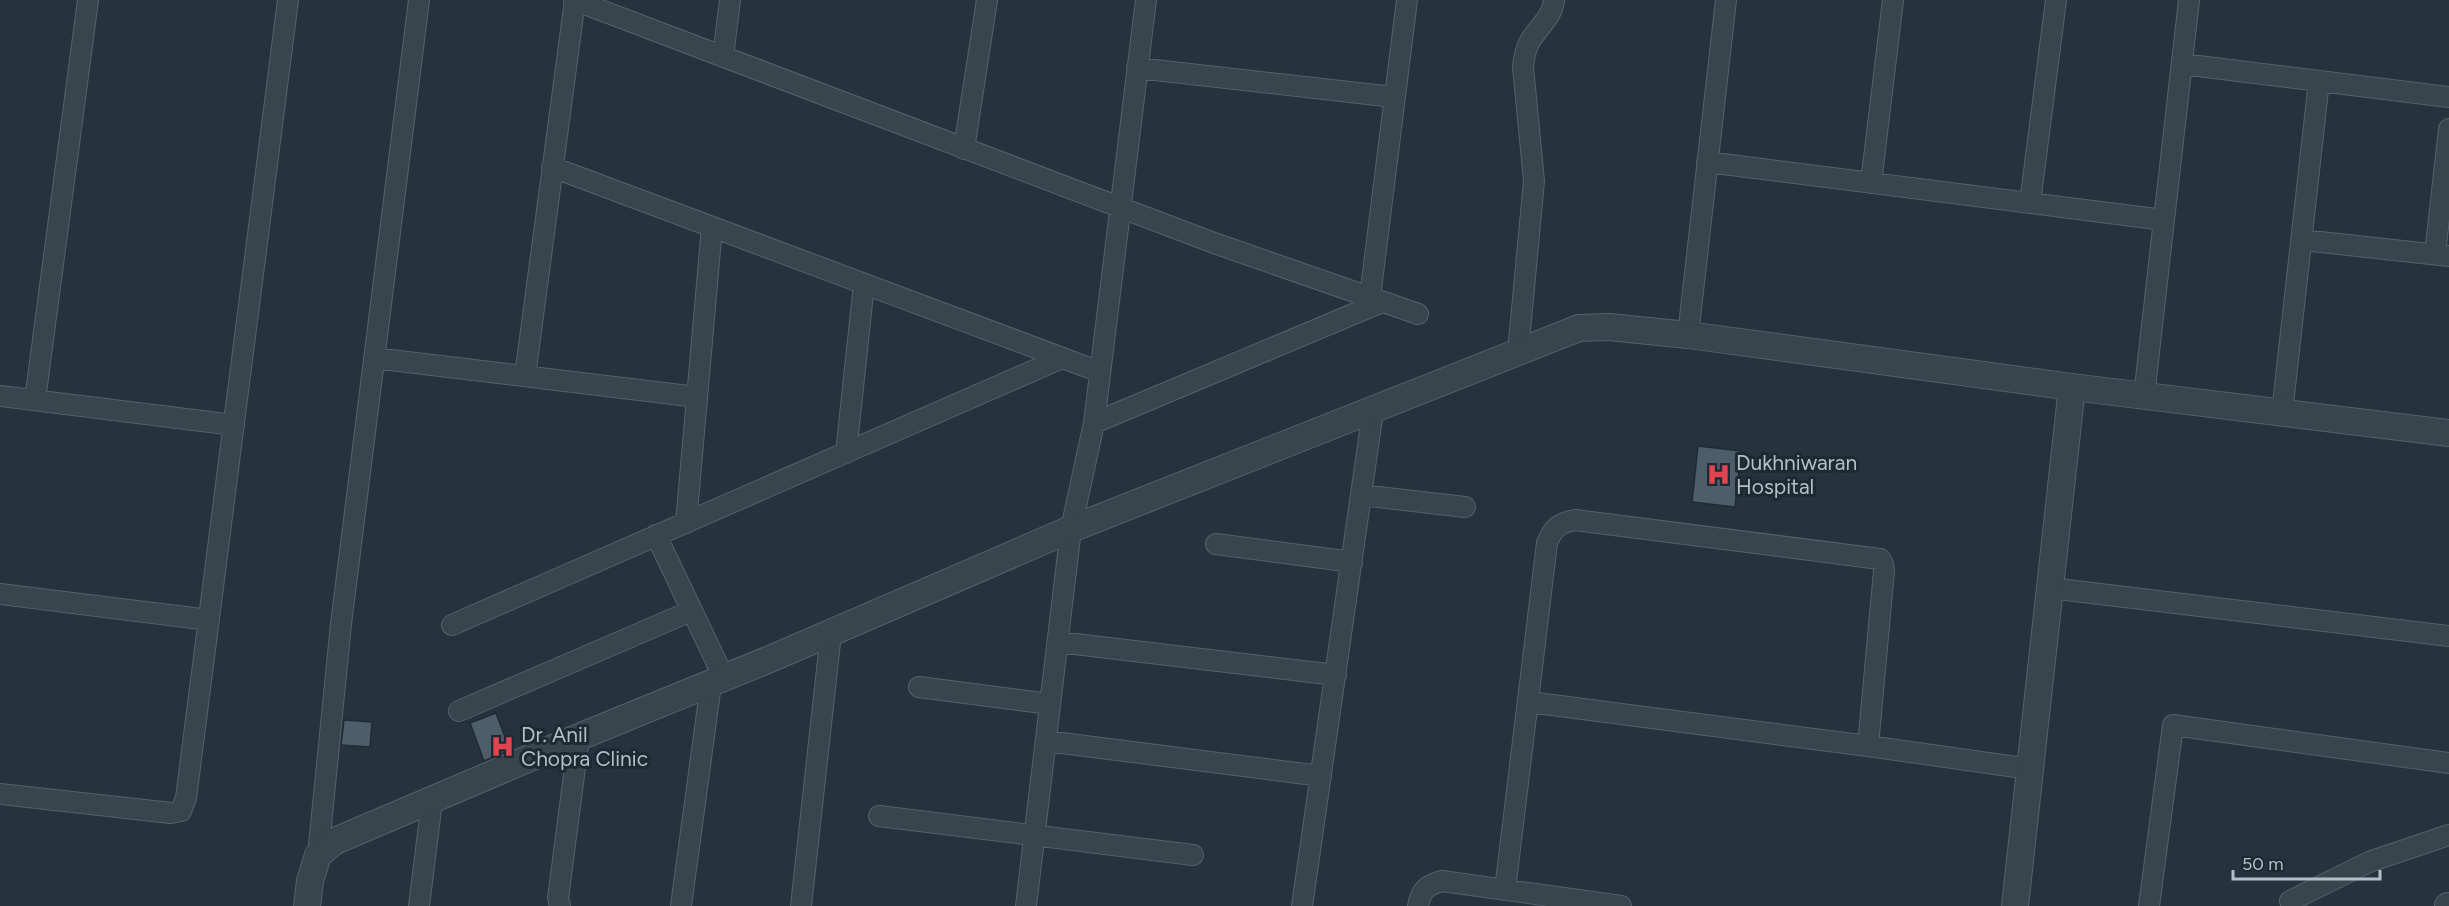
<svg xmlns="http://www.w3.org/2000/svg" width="2449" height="906" font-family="Figtree,sans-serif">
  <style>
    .building { fill: #4d5d69; stroke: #1f2c34; stroke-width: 1.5 }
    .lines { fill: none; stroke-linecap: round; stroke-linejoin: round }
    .minor-casing { stroke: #56626b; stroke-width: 22 }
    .tertiary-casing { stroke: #56626b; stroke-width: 28 }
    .minor { stroke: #38454d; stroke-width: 20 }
    .tertiary { stroke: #38454d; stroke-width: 26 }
    .labels { text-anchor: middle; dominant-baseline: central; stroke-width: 6; stroke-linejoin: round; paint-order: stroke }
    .poi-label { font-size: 21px; fill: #b4bfc9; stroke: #1d2a32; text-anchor: start }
  </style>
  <rect width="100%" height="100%" fill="#24333d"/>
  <path class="building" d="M 1698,446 L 1741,451 L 1735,507 L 1692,502 Z
    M 496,713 L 510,750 L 484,761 L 470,723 Z
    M 344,720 L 372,722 L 370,747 L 341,745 Z"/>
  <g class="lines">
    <defs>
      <path id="minor" d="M 574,0 L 1214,243 L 1418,314
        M 723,57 L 730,0
        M 2182,64 L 2449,97
        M 1137,68 L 1394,97
        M 964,149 L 987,0
        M 1707,162 L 2164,220
        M 552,167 L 1100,372
        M 1871,183 L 1893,0
        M 2030,203 L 2056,0
        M 2302,240 L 2449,256
        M 2435,254 L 2449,129
        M 1370,297 L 1407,0
        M 1688,335 L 1726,0
        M 1518,352 L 1534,181 L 1523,67 C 1524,59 1525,50 1529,43 C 1537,27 1552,19 1554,0
        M 374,358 L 697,397
        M 525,376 L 575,0
        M 0,396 L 234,425
        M 2144,396 L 2189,0
        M 35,400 L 88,0
        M 2282,413 L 2319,81
        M 1094,423 L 1382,302
        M 846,453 L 864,284
        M 1361,495 L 1465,507
        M 686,523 L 712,227
        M 656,535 L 724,678
        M 1216,544 L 1352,562
        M 2050,588 L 2449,636
        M 0,594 L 209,620
        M 452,625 L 1062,358
        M 1058,642 L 1336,675
        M 919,687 L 1050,704
        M 1529,702 L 1868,746 L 2030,769
        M 459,711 L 691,611
        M 1046,741 L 1321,776
        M 0,794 L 171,813 L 181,811 L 186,798 L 288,0
        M 879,816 L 1193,855
        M 318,855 L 341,624 L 419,0
        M 1505,890 L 1547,543 C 1553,528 1559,523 1575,520 L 1880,559 L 1883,564 L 1884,571 L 1868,746
        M 419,906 L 432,801
        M 560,906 L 558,898 L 579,737
        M 681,906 L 711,684
        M 801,906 L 831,633
        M 1026,906 L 1071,529 L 1094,423 L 1146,0
        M 1302,906 L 1373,411
        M 1418,906 C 1421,891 1426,885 1442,881 L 1621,906
        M 2149,906 L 2173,725 L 2449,763
        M 2292,906 L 2290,901 L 2369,862 L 2449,835"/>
      <path id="tertiary" d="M 307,906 L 310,881 L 318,855 L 335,841 L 579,737 L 770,659 L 1071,529 L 1579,328 L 1609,327 L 1688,335 L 2072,387 L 2449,433
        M 2015,906 L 2072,387
        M 2448,906 L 2449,906"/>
    </defs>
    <use href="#minor" class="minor-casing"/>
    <use href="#tertiary" class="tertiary-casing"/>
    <use href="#minor" class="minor"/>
    <use href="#tertiary" class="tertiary"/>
  </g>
  <defs>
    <symbol id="hospital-bare" viewBox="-9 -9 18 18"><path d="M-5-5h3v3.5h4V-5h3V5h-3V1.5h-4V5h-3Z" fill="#e0444e" stroke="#1d2a32" stroke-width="2.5" paint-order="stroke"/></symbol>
  </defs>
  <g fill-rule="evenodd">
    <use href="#hospital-bare" x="1702" y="458" width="33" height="33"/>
    <use href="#hospital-bare" x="486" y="730" width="33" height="33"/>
  </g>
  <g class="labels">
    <g class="poi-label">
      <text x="1736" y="462">Dukhniwaran<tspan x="1736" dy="24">Hospital</tspan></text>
      <text x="521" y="734">Dr. Anil<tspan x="521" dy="24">Chopra Clinic</tspan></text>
    </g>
  </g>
  <path d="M2233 870v9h147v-9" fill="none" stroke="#b4bfc9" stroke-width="3"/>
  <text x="2242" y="870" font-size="18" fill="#b4bfc9" stroke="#1d2a32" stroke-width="4.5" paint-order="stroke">50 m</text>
</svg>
